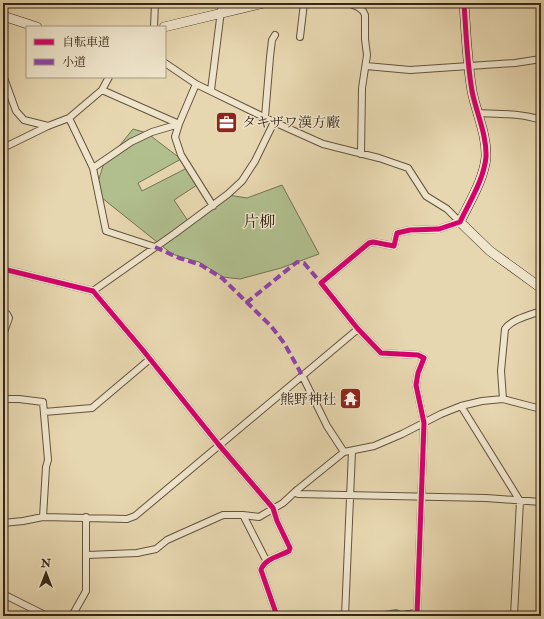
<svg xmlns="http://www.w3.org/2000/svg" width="544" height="619" font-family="'IM FELL Double Pica','Noto Serif JP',serif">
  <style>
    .green { fill: #b1bf8f; stroke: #747353 }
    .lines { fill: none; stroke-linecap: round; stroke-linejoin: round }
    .stream { stroke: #717f6d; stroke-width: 2 }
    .street-casing { stroke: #63533d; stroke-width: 8 }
    .secondary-casing { stroke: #372717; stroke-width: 10 }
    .street { stroke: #efe5cc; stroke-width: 6 }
    .secondary { stroke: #efe5cc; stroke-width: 9 }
    .quiet { stroke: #8e44ad; stroke-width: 4; stroke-dasharray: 8 4; stroke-linecap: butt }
    .cycleway-casing { stroke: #efe5cc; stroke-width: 8 }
    .cycleway { stroke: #d6006c; stroke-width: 5 }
    .labels { text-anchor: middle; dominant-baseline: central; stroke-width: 3; stroke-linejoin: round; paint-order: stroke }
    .poi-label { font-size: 14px; fill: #372717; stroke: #efe5cc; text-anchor: start }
    .quarter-label { font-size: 16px; fill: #372717; stroke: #efe5cc }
  </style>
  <rect width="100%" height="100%" fill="#e7d7b0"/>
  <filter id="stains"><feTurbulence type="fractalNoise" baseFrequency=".005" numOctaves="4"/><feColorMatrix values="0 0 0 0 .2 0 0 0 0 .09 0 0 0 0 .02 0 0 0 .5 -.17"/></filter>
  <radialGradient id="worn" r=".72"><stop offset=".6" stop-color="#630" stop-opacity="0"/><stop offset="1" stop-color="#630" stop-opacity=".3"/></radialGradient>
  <path class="green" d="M 133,129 L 147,133 L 181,159 L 138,183 L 142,191 L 187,168 L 197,185 L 174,200 L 190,224 L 228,195 L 247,198 L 282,185 L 319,254 L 281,268 L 240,279 L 223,277 L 199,262 L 172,254 L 97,194 L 98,182 L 103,166 Z"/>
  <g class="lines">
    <path class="stream" d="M 362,616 L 396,610 L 404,613"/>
    <defs>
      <path id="street" d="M 348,3 L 358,7 L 363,11 L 365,15 L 365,39 L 367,55 L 362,88 L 361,154
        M 154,27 L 155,3
        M 300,37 L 304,3
        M 165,63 L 196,84 L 274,122 L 323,144 L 379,158 L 408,168 L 426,196 L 447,209 L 460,222 L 439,229 L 410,230 L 397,233 L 394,246 L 373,242 L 369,243 L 321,283 L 358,329 L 381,353 L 418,355 L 424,358 L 418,373 L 416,385 L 424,423 L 417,616
        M 366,66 L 410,70 L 515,63 L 541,59
        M 3,75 L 16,111 L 24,120 L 48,126
        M 102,90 L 179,124 L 175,137 L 181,155 L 213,206
        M 211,90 L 222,3
        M 477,113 C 499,114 520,113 541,120
        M 265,117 L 270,57 L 272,40 L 275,35
        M 69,118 L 93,168 L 106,231 L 155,247
        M 3,148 L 48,126 L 69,118 L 102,90 L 109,77
        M 93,168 L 131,142 L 152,132 L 179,124 L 196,84
        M 3,269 L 93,291 L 142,349 L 219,445 L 273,508 L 277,521 L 290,548 L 289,551 C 280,556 264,559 261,570 L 277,616
        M 93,291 L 174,234 L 228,194 L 242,181 L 255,161 L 274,122
        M 3,312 L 7,314 L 9,318 L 3,335
        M 302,375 L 327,426 L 344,452
        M 3,399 L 19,399 L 43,402 L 48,460 L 46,467 L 43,517
        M 503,399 L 501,371 L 505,329 C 512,319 530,315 541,311
        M 461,406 L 520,501 L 514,616
        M 44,412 L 92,408 L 150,359
        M 297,490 L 298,494 L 486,498 L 541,502
        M 243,515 L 267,562
        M 3,523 L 23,521 L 43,517 L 127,519 L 135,516 L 358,329
        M 87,555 L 137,553 L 156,549 L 167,540 L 223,515 L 243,515 L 259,517 L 283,503 L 297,490 L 344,452 L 374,446 L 402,434 L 441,414 L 461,406 L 482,401 L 503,399 L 541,409
        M 3,594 L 47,616
        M 72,616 L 86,591 L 86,517
        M 345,616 L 352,451
        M 394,616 L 417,613 L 420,616"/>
      <path id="secondary" d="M 464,3 C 466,32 467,62 472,91 C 476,112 487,135 486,157 C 484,179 470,201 460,222 L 490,251 L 541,288
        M 3,16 L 37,27
        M 164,27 L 264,3"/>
    </defs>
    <use href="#street" class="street-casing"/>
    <use href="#secondary" class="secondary-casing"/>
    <use href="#street" class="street"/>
    <use href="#secondary" class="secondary"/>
    <path class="quiet" d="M 155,247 L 179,258 L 201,265 L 222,278 L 271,326 L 284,343 L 302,375
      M 246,303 L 297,262 L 304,263 L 321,283"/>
    <defs>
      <path id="cycleway" d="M 3,269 L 93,291 L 142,349 L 219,445 L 273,508 L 277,521 L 290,548 L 289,551 C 280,556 264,559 261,570 L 277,616
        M 417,616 L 424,423 L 416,385 L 418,373 L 424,358 L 418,355 L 381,353 L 358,329 L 321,283 L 369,243 L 373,242 L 394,246 L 397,233 L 410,230 L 439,229 L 460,222 C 470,201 484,179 486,157 C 487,135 476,112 472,91 C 467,62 466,32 464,3"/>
    </defs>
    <use href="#cycleway" class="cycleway-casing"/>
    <use href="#cycleway" class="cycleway"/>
  </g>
  <defs>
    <symbol id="office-square" viewBox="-11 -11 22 22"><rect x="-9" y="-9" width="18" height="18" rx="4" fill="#8f2418" stroke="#efe5cc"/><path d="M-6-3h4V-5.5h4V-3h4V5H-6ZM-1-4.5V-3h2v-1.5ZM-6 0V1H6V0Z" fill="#fff"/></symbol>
    <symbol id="temple-square" viewBox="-11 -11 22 22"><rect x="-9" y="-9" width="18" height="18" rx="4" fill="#8f2418" stroke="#efe5cc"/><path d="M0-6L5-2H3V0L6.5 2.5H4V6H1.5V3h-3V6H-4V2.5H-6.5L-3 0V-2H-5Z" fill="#fff"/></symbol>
  </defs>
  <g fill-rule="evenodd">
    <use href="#office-square" x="214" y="110" width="25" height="25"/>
    <use href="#temple-square" x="338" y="386" width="25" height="25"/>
  </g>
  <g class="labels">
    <g class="poi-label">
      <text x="242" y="122">タキザワ漢方廠</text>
      <text x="336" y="399" text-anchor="end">熊野神社</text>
    </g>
    <g class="quarter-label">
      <text x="259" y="222">片柳</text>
    </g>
  </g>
  <rect width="544" height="619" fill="none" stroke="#e7d7b0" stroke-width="16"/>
  <rect x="4" y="4" width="536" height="611" fill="none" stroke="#372717" stroke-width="2"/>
  <rect x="8" y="8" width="528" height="603" fill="none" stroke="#372717"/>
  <rect x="26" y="26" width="140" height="52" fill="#efe5cc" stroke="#a59984"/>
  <rect x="34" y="39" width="20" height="6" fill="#d6006c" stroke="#a59984"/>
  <text x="62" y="46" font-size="12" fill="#372717">自転車道</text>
  <rect x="34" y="59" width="20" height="6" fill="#8e44ad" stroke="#a59984"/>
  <text x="62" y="66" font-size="12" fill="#372717">小道</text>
  <g transform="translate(46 573)" stroke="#efe5cc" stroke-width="3" paint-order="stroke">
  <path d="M0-3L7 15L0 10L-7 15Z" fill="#372717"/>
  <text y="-6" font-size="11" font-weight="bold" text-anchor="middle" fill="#372717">N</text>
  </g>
  <rect width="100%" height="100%" filter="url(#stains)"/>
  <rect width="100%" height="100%" fill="url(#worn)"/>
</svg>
